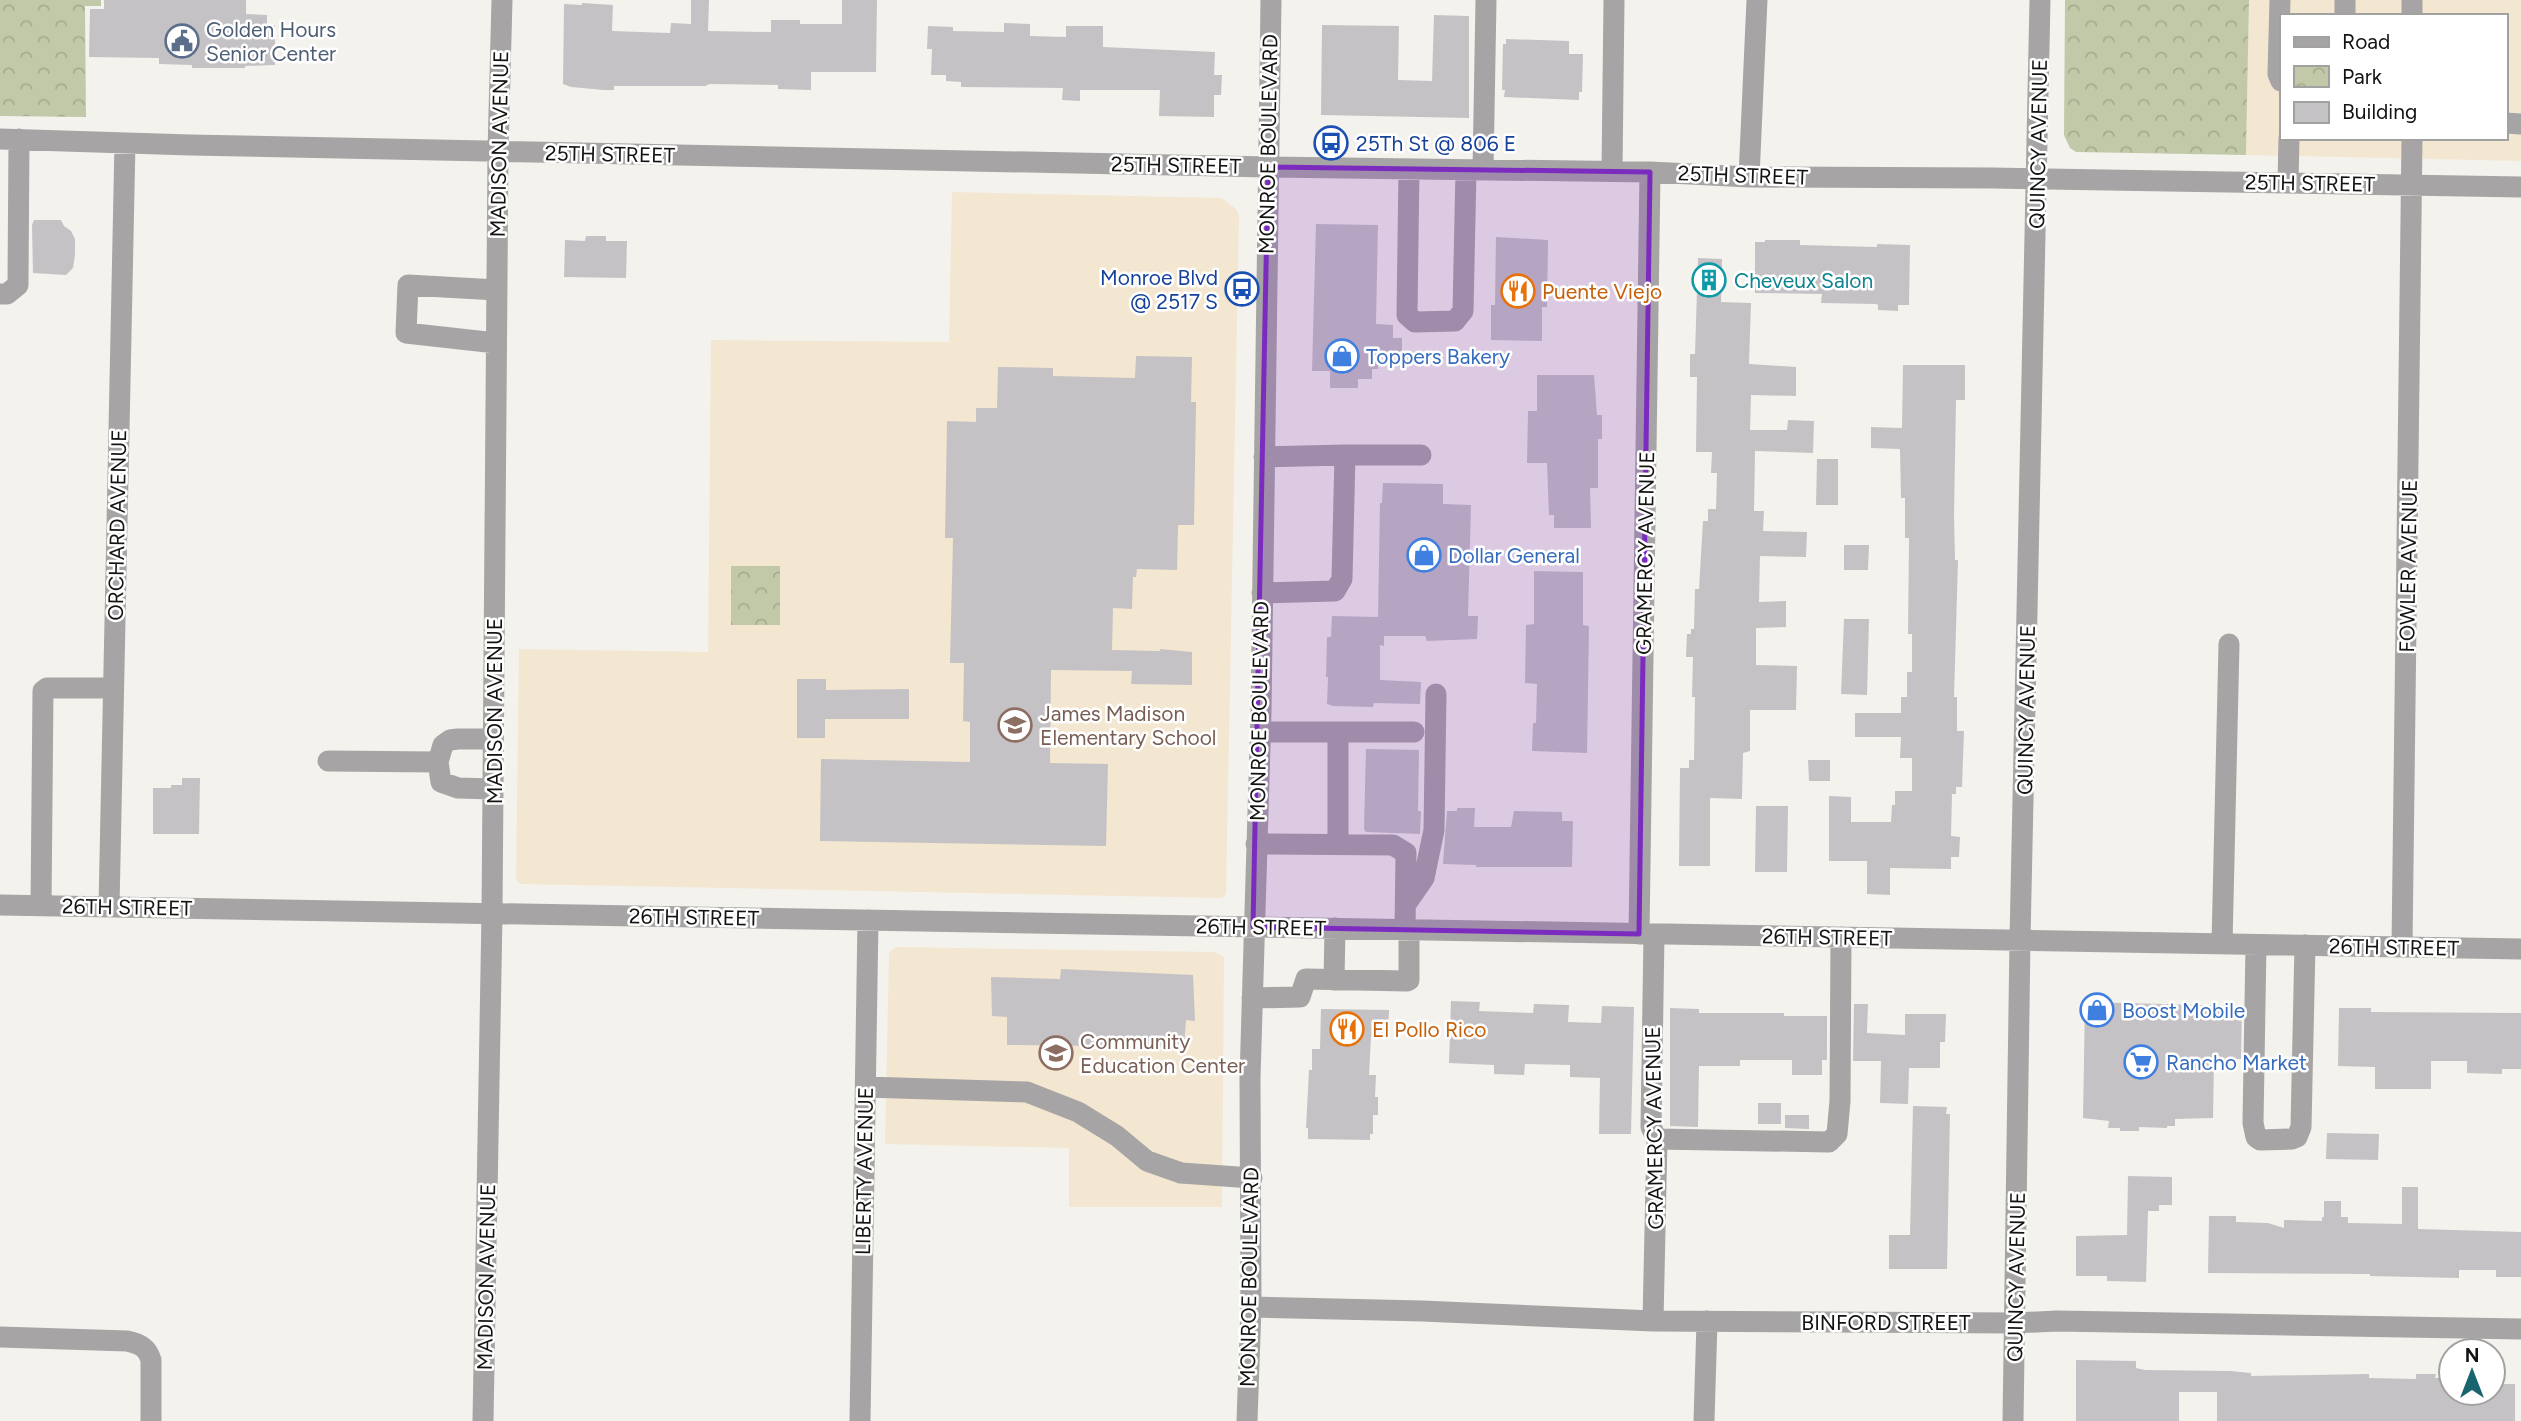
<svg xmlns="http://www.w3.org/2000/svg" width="2521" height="1421" font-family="Figtree,sans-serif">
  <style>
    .education { fill: #f3e7d2; fill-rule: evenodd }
    .park { fill: url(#park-crowns) }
    .building { fill: #c5c2c5 }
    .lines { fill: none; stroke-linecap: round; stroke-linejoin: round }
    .minor { stroke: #a7a4a5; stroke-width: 21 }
    .marked { fill: #7b2cbf; fill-opacity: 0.2; stroke: #7b2cbf; stroke-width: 5; stroke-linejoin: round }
    .labels { text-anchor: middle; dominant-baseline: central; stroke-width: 5; stroke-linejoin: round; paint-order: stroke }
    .service-label { font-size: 21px; fill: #4e5e75; stroke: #fff; text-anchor: start }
    .transit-label { font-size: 21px; fill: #164399; stroke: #fff; text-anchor: start }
    .street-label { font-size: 21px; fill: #131311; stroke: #fff }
    .culture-label { font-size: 21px; fill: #0d838f; stroke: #fff; text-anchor: start }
    .food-label { font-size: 21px; fill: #c56008; stroke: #fff; text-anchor: start }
    .shop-label { font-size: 21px; fill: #366cbe; stroke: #fff; text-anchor: start }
    .education-label { font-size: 21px; fill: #785e54; stroke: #fff; text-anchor: start }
  </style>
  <defs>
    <pattern id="park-crowns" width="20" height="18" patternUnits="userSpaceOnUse" patternTransform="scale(1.75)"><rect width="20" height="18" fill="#c1c9a9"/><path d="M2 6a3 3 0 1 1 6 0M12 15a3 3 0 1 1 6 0" fill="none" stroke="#a5ac90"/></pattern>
  </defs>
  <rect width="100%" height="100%" fill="#f4f2ed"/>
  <path class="education" d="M 2249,0 L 2521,0 L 2521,161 L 2246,155 ZM 2281,16 L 2505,16 L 2505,138 L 2281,138 Z
    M 952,192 L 1222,198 L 1237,210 L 1239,216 L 1226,894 L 1222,898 L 520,884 L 516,879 L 519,649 L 708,652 L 711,340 L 949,342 Z
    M 896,947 L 1215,952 L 1224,957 L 1222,1207 L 1069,1207 L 1069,1148 L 885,1144 L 889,953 Z"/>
  <path class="park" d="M 0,0 L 101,0 L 101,6 L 85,6 L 86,117 L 0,116 Z
    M 2065,0 L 2249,0 L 2246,155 L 2076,152 L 2070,148 L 2064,135 Z
    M 731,566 L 780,566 L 780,625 L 731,625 Z"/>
  <path class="building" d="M 104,0 L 246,0 L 246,14 L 267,15 L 267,25 L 275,25 L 275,65 L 245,66 L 245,68 L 192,68 L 192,65 L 159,64 L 159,58 L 89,57 L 90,9 L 104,9 Z
    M 691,0 L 709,0 L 708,31 L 771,32 L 771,20 L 800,20 L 800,24 L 842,24 L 842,0 L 877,0 L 876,72 L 811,72 L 811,90 L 778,89 L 778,85 L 710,84 L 705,86 L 614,86 L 614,90 L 604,90 L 571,87 L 563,84 L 564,4 L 582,5 L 582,3 L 613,5 L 612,31 L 670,33 L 671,23 L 691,24 Z
    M 1434,15 L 1469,16 L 1469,118 L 1321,115 L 1322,25 L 1399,26 L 1398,80 L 1432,81 Z
    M 1004,23 L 1030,24 L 1030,36 L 1066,37 L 1066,26 L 1103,26 L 1103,47 L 1215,52 L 1214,75 L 1222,75 L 1221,95 L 1214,95 L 1214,117 L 1159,116 L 1160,90 L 1080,90 L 1080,101 L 1062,100 L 1063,88 L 961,87 L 961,82 L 946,81 L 946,75 L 931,75 L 932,49 L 927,49 L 928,26 L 953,27 L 953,31 L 1004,32 Z
    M 1506,39 L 1569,41 L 1569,54 L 1583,54 L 1582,92 L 1579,92 L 1579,100 L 1504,97 L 1505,90 L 1502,90 L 1503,44 L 1506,44 Z
    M 34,220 L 61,220 L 64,226 L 71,231 L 75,239 L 75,255 L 73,268 L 66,275 L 33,273 L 32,225 Z
    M 1316,224 L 1378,225 L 1376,324 L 1393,325 L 1393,338 L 1402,338 L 1402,355 L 1378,357 L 1378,369 L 1372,369 L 1372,379 L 1358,379 L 1358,388 L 1330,388 L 1330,371 L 1312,371 Z
    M 586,236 L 606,236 L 606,241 L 627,241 L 626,278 L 564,277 L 565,240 L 585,241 Z
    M 1496,237 L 1548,240 L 1547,307 L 1542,307 L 1542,341 L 1491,340 L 1491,305 L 1495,305 Z
    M 1765,240 L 1800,240 L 1800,245 L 1877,247 L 1877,244 L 1910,245 L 1909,305 L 1898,305 L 1898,311 L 1878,310 L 1878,305 L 1876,304 L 1821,303 L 1822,294 L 1755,293 L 1755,242 L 1765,242 Z
    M 1698,258 L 1722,259 L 1721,302 L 1751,303 L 1749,364 L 1796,367 L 1796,396 L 1751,395 L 1750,430 L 1787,430 L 1788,420 L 1814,421 L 1813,453 L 1755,451 L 1754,511 L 1764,511 L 1763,531 L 1807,532 L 1806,557 L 1760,556 L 1759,602 L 1786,601 L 1786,627 L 1756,628 L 1756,665 L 1797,666 L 1796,710 L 1750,710 L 1750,751 L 1743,753 L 1742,799 L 1710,798 L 1710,866 L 1679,866 L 1680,768 L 1689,768 L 1689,760 L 1694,760 L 1695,697 L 1692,697 L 1693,657 L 1686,657 L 1687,634 L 1691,634 L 1691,629 L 1694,629 L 1695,589 L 1699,589 L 1703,521 L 1708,521 L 1708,509 L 1716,509 L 1717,473 L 1711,473 L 1712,452 L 1696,452 L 1697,377 L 1690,377 L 1690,354 L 1695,354 Z
    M 1136,356 L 1192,357 L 1191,402 L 1196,402 L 1194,525 L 1178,525 L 1177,570 L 1137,569 L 1136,577 L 1133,577 L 1132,609 L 1113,608 L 1112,650 L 1160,651 L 1160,649 L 1192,652 L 1192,685 L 1131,684 L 1132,671 L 1051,670 L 1050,763 L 1108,764 L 1106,846 L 820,841 L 821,759 L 970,762 L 970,722 L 963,721 L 964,663 L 950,663 L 953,538 L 945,538 L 947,421 L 976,422 L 976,408 L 997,408 L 998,367 L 1053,368 L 1053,376 L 1135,378 Z
    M 1903,365 L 1965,365 L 1965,400 L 1956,400 L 1954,516 L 1955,560 L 1958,560 L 1954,697 L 1957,697 L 1957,731 L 1964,731 L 1962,787 L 1956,787 L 1956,794 L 1952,794 L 1951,836 L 1960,837 L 1959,857 L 1951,857 L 1951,869 L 1890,868 L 1890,895 L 1867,894 L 1867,861 L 1829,861 L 1829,796 L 1851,797 L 1851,822 L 1891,822 L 1892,805 L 1895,805 L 1895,791 L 1912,791 L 1912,758 L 1900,758 L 1901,737 L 1855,737 L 1855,713 L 1901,713 L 1901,697 L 1907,697 L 1907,672 L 1912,672 L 1912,634 L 1908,634 L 1909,538 L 1905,538 L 1905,498 L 1901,498 L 1900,449 L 1871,448 L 1871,427 L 1902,428 Z
    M 1537,375 L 1594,375 L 1597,415 L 1602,415 L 1602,439 L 1598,439 L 1598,488 L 1590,488 L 1591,528 L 1554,528 L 1554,515 L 1549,515 L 1547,463 L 1527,463 L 1528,411 L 1537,411 Z
    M 1817,459 L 1838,459 L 1838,505 L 1816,505 Z
    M 1383,483 L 1443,484 L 1443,504 L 1471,505 L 1468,616 L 1478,616 L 1477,639 L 1427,641 L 1425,636 L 1384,636 L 1384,646 L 1380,645 L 1380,680 L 1421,682 L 1420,704 L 1374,703 L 1373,707 L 1333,706 L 1327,704 L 1328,677 L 1326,677 L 1327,637 L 1331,637 L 1332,616 L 1378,617 L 1380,503 L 1382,503 Z
    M 1844,545 L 1869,545 L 1868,570 L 1844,570 Z
    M 1534,571 L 1583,572 L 1583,625 L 1589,626 L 1587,753 L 1532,751 L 1533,723 L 1536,723 L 1537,684 L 1525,683 L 1526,625 L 1534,624 Z
    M 1844,619 L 1869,619 L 1867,695 L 1841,694 Z
    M 797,679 L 826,679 L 826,690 L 909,689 L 909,719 L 825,719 L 825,738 L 797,738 Z
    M 1366,749 L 1419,750 L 1418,811 L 1421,811 L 1420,834 L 1366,832 L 1364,829 Z
    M 1808,760 L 1830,760 L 1830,781 L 1809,781 Z
    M 182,778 L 200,778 L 199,834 L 153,834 L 153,788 L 171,788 L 171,785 L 182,785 Z
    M 1756,806 L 1788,806 L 1787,872 L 1755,872 Z
    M 1457,808 L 1475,808 L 1474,827 L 1511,827 L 1514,811 L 1562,812 L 1562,821 L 1573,821 L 1572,867 L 1476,867 L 1476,865 L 1443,864 L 1447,811 L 1457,811 Z
    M 1061,969 L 1193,975 L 1195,1021 L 1186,1020 L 1184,1047 L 1007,1045 L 1007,1017 L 992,1016 L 991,977 L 1060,979 Z
    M 1451,1001 L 1480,1002 L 1479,1011 L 1533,1013 L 1534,1004 L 1569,1005 L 1568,1022 L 1601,1023 L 1602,1006 L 1634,1007 L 1631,1134 L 1599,1134 L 1600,1078 L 1570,1077 L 1570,1065 L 1525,1064 L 1524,1075 L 1494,1074 L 1494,1065 L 1449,1063 Z
    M 2085,1002 L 2242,1006 L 2241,1059 L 2214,1059 L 2213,1118 L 2175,1119 L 2175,1126 L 2167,1126 L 2167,1128 L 2139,1127 L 2139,1131 L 2120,1131 L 2120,1128 L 2108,1128 L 2109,1121 L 2083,1118 Z
    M 1854,1004 L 1868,1004 L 1867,1033 L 1905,1035 L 1905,1014 L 1946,1014 L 1945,1042 L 1940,1042 L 1940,1068 L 1909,1068 L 1908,1104 L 1880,1103 L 1881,1061 L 1853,1061 Z
    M 1670,1008 L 1699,1009 L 1699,1013 L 1784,1013 L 1784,1016 L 1827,1016 L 1827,1060 L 1822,1060 L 1822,1075 L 1792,1075 L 1792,1060 L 1740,1060 L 1740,1066 L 1699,1066 L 1698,1127 L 1670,1126 Z
    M 2339,1008 L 2371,1008 L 2371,1012 L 2521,1013 L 2521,1069 L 2502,1069 L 2502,1074 L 2467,1073 L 2467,1061 L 2431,1061 L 2431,1089 L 2375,1089 L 2375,1067 L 2338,1066 Z
    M 1321,1009 L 1389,1010 L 1388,1037 L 1371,1037 L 1369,1075 L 1376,1075 L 1375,1097 L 1378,1097 L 1378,1115 L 1373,1115 L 1373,1134 L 1370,1134 L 1370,1140 L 1308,1139 L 1308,1128 L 1306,1128 L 1309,1070 L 1312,1070 L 1312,1049 L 1320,1049 Z
    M 1758,1103 L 1781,1103 L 1781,1124 L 1758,1124 Z
    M 1913,1106 L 1947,1107 L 1946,1114 L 1950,1114 L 1947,1269 L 1889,1269 L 1889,1235 L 1910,1235 Z
    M 1785,1115 L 1809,1115 L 1809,1129 L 1785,1128 Z
    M 2327,1133 L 2379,1134 L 2378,1160 L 2326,1159 Z
    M 2128,1176 L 2172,1177 L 2172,1205 L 2159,1205 L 2159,1211 L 2148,1211 L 2146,1282 L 2107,1281 L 2107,1276 L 2076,1276 L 2076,1236 L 2127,1235 Z
    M 2402,1187 L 2418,1187 L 2418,1229 L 2521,1232 L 2521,1277 L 2496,1277 L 2496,1270 L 2459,1270 L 2459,1278 L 2370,1276 L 2370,1274 L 2208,1273 L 2209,1216 L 2236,1216 L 2236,1222 L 2268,1223 L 2284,1228 L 2284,1220 L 2322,1221 L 2322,1217 L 2324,1217 L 2324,1201 L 2341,1201 L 2341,1217 L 2348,1217 L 2348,1223 L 2402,1224 Z
    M 2076,1360 L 2136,1361 L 2136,1368 L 2145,1370 L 2230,1371 L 2251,1373 L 2251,1376 L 2369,1374 L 2369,1378 L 2416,1379 L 2416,1374 L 2436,1374 L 2435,1378 L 2451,1378 L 2451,1393 L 2493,1393 L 2493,1384 L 2515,1384 L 2515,1421 L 2217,1421 L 2217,1392 L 2179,1392 L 2179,1421 L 2076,1421 Z"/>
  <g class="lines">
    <path class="minor" d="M 2280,0 L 2278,74 L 2281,81
      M 2412,0 L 2412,16
      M 2345,16 L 2345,0
      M 2505,123 L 2521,124
      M 0,139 L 190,145 L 1268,167 L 1650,172 L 1749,177 L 1992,178 L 2521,187
      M 1409,169 L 1407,315 L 1415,322 L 1455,321 L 1463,311 L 1466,170
      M 1483,170 L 1486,0
      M 1612,171 L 1614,0
      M 1749,177 L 1757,0
      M 2288,183 L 2289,138
      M 0,294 L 7,294 L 18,285 L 19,139
      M 496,343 L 406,333 L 408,285 L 497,290
      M 1264,457 L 1345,455
      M 1262,593 L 1335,591 L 1342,579 L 1345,455 L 1421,455
      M 1260,732 L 1338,732 L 1338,845
      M 1338,732 L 1414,732
      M 328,761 L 438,762
      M 493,789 L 458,788 L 441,782 L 438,762 L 443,745 L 450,740 L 458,739 L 493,739
      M 1256,844 L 1393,845 L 1406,853 L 1405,930
      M 1406,904 L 1424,878 L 1434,830 L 1436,694
      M 0,905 L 2521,949
      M 41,906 L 43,691 L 47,688 L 113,688
      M 109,907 L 125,143
      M 1639,934 L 1650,172
      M 2222,944 L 2229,644
      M 2256,945 L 2253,1123 L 2256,1137 L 2260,1140 L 2292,1139 L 2297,1137 L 2301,1127 L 2305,945
      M 2402,947 L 2412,138
      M 1334,980 L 1335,928
      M 1252,998 L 1300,997 L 1306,979 L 1407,981 L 1409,980 L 1409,930
      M 866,1087 L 1027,1092 L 1078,1112 L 1117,1136 L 1147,1161 L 1181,1173 L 1252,1178
      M 1657,1139 L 1829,1142 L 1837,1134 L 1840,1101 L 1841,937
      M 1251,1307 L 1422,1311 L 1653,1321 L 2015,1323 L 2057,1321 L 2521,1329
      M 1653,1321 L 1657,1139 L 1651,1127 L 1654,934
      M 0,1337 L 127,1341 C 140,1344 147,1347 151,1360 L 151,1421
      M 483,1421 L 492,914 L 498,151 L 502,0
      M 860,1421 L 868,920
      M 1247,1421 L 1251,1307 L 1250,1078 L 1261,712 L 1271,0
      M 1704,1421 L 1707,1321
      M 2013,1421 L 2020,940 L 2040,0"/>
  </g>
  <path class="marked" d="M 1268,167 L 1650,172 L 1639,934 L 1253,927 Z"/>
  <defs>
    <symbol id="civic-ring" viewBox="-11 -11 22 22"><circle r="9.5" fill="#fff" stroke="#5c6f8a" stroke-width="1.5"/><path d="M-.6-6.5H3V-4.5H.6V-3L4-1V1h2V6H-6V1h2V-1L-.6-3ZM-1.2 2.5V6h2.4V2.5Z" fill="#5c6f8a"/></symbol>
    <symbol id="bus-ring" viewBox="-11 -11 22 22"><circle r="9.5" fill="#fff" stroke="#1a4fb4" stroke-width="1.5"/><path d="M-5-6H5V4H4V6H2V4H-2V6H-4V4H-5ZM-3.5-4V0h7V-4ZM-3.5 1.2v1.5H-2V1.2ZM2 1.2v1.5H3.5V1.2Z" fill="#1a4fb4"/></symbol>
    <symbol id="building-ring" viewBox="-11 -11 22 22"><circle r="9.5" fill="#fff" stroke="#0f9aa8" stroke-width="1.5"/><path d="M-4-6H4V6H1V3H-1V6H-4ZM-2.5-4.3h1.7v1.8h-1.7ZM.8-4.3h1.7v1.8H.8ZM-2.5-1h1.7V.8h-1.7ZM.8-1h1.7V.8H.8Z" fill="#0f9aa8"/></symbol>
    <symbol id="restaurant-ring" viewBox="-11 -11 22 22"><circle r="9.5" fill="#fff" stroke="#e8710a" stroke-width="1.5"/><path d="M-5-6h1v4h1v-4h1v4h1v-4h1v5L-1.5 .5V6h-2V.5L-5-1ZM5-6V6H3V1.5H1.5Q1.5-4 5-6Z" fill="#e8710a"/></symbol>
    <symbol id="shop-ring" viewBox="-11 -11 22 22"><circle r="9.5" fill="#fff" stroke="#3f7fe0" stroke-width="1.5"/><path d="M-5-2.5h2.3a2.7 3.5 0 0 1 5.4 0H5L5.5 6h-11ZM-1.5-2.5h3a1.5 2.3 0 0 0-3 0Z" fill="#3f7fe0"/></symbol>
    <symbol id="school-ring" viewBox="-11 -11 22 22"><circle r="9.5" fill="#fff" stroke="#8d6e63" stroke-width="1.5"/><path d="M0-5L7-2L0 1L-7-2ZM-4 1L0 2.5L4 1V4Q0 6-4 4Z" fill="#8d6e63"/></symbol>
    <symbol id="university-ring" viewBox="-11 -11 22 22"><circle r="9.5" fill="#fff" stroke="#8d6e63" stroke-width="1.5"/><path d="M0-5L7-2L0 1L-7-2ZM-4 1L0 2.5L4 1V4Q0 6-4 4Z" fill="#8d6e63"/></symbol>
    <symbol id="supermarket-ring" viewBox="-11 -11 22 22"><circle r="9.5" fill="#fff" stroke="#3f7fe0" stroke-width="1.5"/><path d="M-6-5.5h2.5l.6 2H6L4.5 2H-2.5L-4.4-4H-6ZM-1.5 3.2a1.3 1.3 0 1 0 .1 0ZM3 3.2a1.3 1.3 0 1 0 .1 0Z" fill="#3f7fe0"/></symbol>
  </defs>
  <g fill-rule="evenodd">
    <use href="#civic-ring" x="163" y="22" width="38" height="38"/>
    <use href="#bus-ring" x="1312" y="124" width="38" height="38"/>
    <use href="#building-ring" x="1690" y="261" width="38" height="38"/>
    <use href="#bus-ring" x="1223" y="270" width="38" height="38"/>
    <use href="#restaurant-ring" x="1499" y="272" width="38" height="38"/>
    <use href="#shop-ring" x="1323" y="337" width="38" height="38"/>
    <use href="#shop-ring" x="1405" y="536" width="38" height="38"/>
    <use href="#school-ring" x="996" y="706" width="38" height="38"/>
    <use href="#shop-ring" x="2078" y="991" width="38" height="38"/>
    <use href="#restaurant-ring" x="1328" y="1010" width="38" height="38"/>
    <use href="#university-ring" x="1037" y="1034" width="38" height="38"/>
    <use href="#supermarket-ring" x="2122" y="1043" width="38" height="38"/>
  </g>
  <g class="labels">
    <g class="service-label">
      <text x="206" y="29">Golden Hours<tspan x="206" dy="24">Senior Center</tspan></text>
    </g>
    <g class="transit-label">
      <text x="1356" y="143">25Th St @ 806 E</text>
      <text x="1218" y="277" text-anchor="end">Monroe Blvd<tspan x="1218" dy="24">@ 2517 S</tspan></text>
    </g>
    <g class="street-label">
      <text transform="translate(499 144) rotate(-89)">MADISON AVENUE</text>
      <text transform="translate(1268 144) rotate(-89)">MONROE BOULEVARD</text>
      <text transform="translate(2038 144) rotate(-89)">QUINCY AVENUE</text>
      <text transform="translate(610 154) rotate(1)">25TH STREET</text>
      <text transform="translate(1176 165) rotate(1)">25TH STREET</text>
      <text transform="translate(1743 175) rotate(2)">25TH STREET</text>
      <text transform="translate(2310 183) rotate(1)">25TH STREET</text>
      <text transform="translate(117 525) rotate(-89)">ORCHARD AVENUE</text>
      <text transform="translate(1645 553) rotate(-89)">GRAMERCY AVENUE</text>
      <text transform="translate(2408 566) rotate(-89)">FOWLER AVENUE</text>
      <text transform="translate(2026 710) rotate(-89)">QUINCY AVENUE</text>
      <text transform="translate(494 711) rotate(-90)">MADISON AVENUE</text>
      <text transform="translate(1259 711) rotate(-89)">MONROE BOULEVARD</text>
      <text transform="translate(127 907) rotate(1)">26TH STREET</text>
      <text transform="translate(694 917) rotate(1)">26TH STREET</text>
      <text transform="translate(1261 927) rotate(1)">26TH STREET</text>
      <text transform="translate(1827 937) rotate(1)">26TH STREET</text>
      <text transform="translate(2394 947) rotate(1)">26TH STREET</text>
      <text transform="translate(1654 1128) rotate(-91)">GRAMERCY AVENUE</text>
      <text transform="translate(864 1171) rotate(-89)">LIBERTY AVENUE</text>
      <text transform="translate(486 1277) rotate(-89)">MADISON AVENUE</text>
      <text transform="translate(1249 1277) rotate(-89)">MONROE BOULEVARD</text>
      <text transform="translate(2016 1277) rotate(-89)">QUINCY AVENUE</text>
      <text x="1886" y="1322">BINFORD STREET</text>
    </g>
    <g class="culture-label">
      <text x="1734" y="280">Cheveux Salon</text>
    </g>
    <g class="food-label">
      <text x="1542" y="291">Puente Viejo</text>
      <text x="1372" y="1029">El Pollo Rico</text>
    </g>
    <g class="shop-label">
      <text x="1366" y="356">Toppers Bakery</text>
      <text x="1448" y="555">Dollar General</text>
      <text x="2122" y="1010">Boost Mobile</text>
      <text x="2166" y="1062">Rancho Market</text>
    </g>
    <g class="education-label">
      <text x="1040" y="713">James Madison<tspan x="1040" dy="24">Elementary School</tspan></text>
      <text x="1080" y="1041">Community<tspan x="1080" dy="24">Education Center</tspan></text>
    </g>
  </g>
  <rect x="2280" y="14" width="228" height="126" fill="#ffffff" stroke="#a1a1a0" stroke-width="2"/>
  <rect x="2294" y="37" width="35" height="10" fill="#a7a4a5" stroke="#a1a1a0" stroke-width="2"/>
  <text x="2342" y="49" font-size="21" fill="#131311">Road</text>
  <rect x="2294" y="66" width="35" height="21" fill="url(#park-crowns)" stroke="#a1a1a0" stroke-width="2"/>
  <text x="2342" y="84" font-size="21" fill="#131311">Park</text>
  <rect x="2294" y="102" width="35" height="21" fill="#c5c2c5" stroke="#a1a1a0" stroke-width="2"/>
  <text x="2342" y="119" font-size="21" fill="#131311">Building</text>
  <g transform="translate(2472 1372)"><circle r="33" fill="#ffffff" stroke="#a1a1a0" stroke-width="2"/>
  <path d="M0-5L12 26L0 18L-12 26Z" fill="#19656f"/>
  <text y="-10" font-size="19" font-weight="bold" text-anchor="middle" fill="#131311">N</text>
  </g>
</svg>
